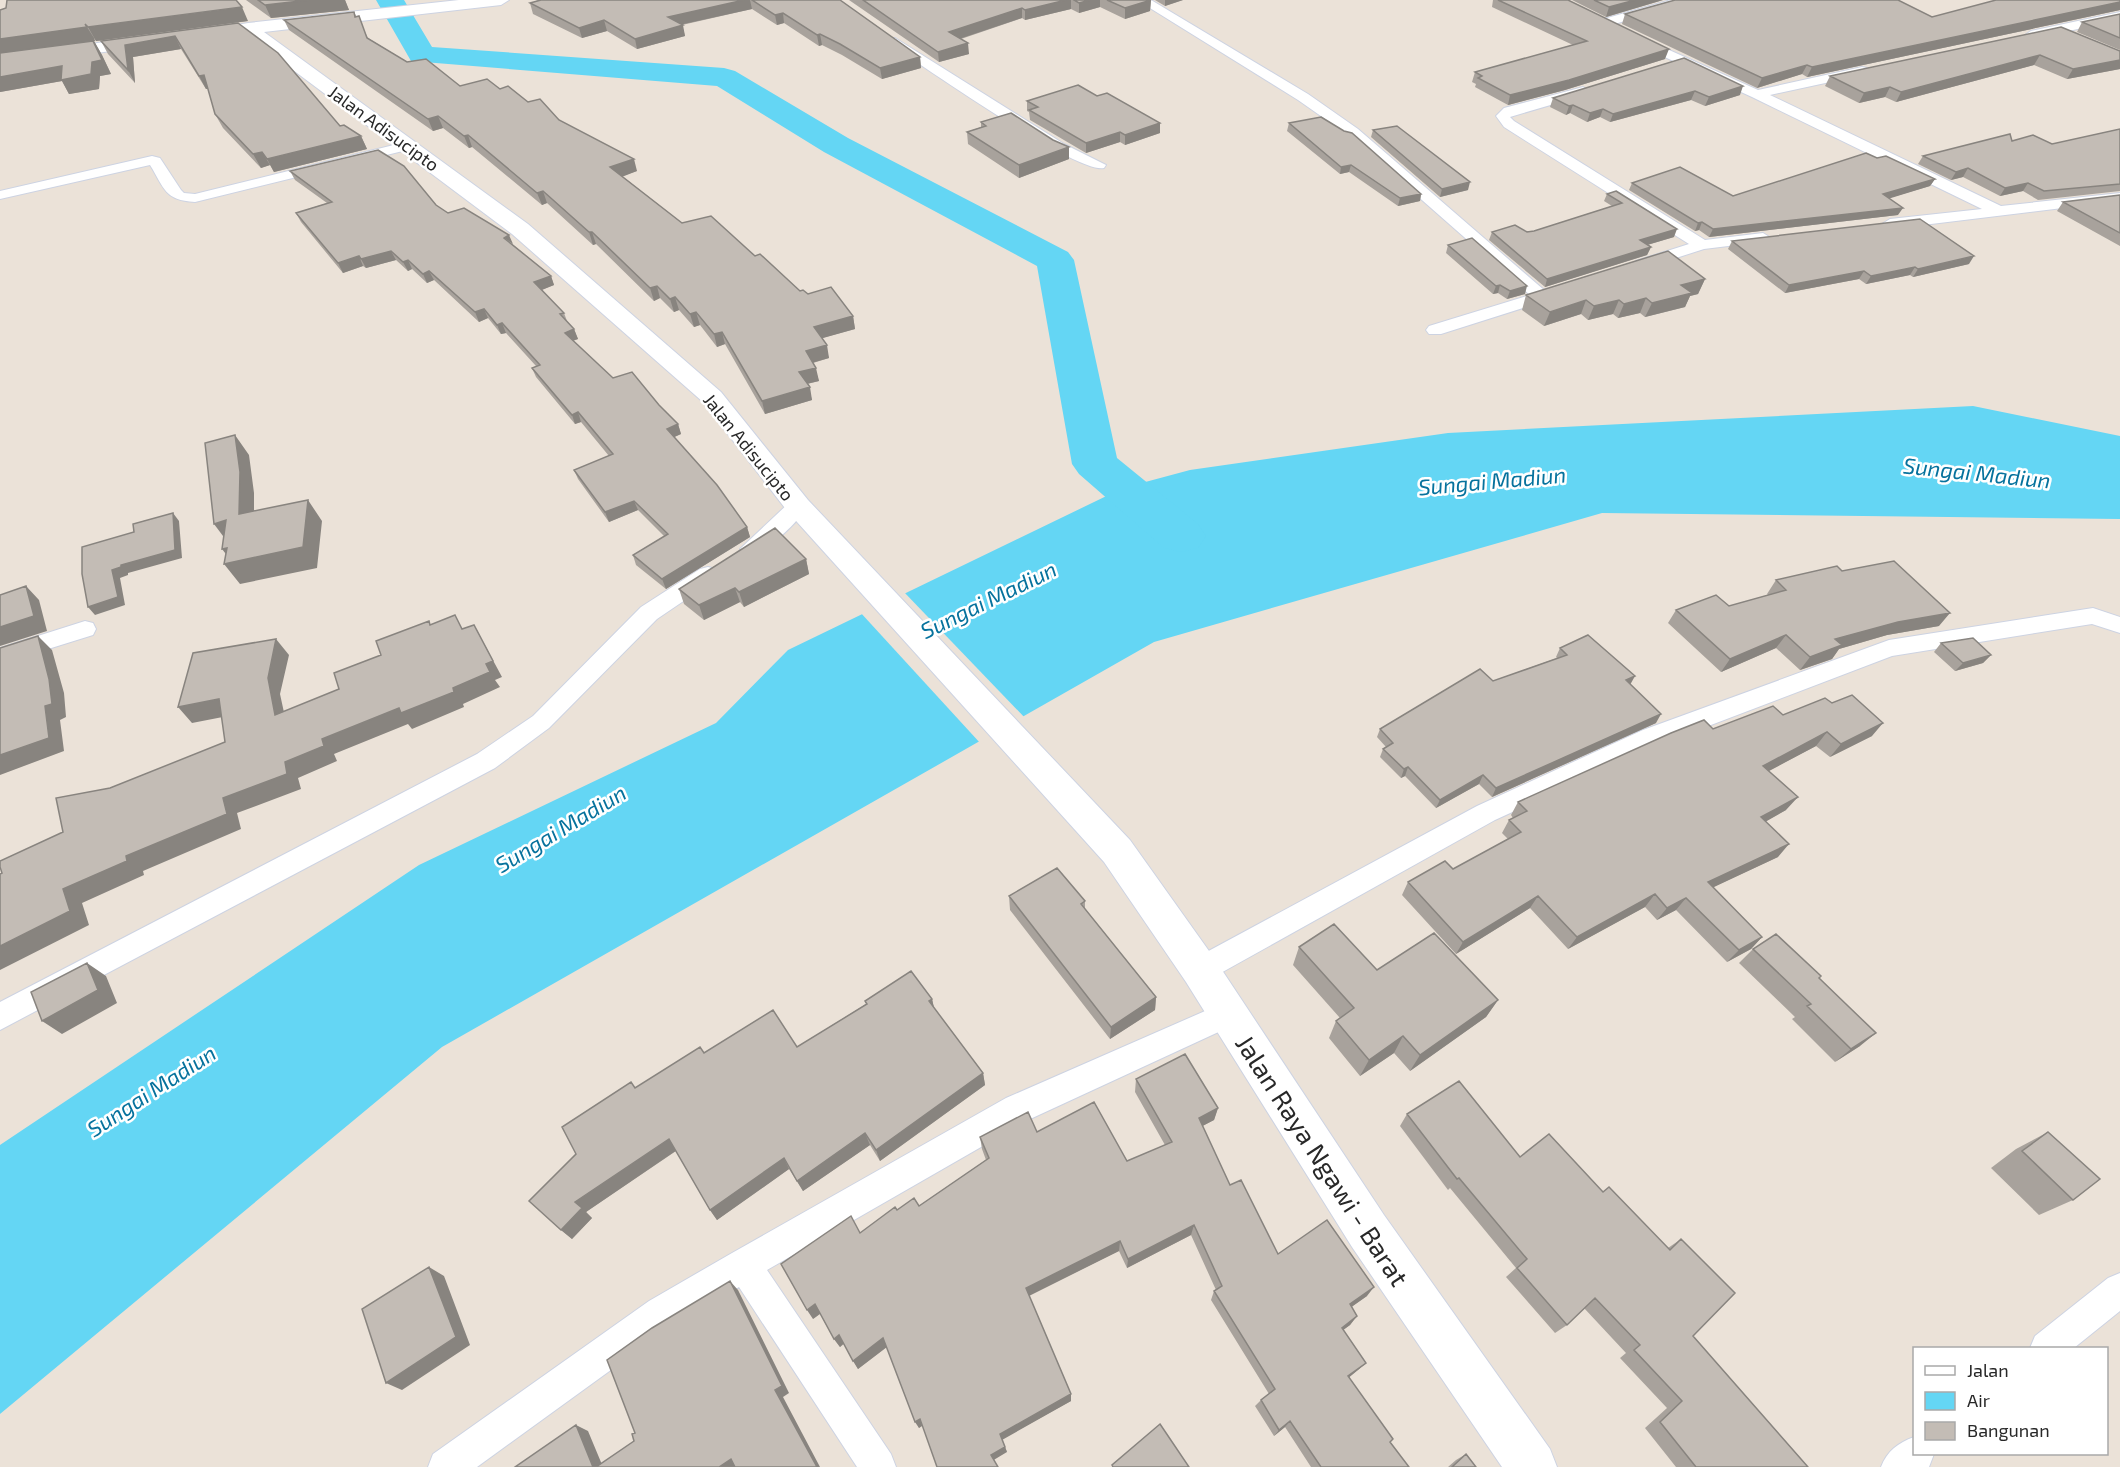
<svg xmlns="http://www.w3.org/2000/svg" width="2120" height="1467" font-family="'Exo 2',sans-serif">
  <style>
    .water { fill: #64d6f4 }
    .pier { fill: #ebe2d8 }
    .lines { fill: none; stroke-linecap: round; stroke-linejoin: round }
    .river { fill: #64d6f4; fill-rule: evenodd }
    .street-casing { stroke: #cdd3e2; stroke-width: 2 }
    .secondary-casing { stroke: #cdd3e2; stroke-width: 2 }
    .street { fill: #fff; fill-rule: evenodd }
    .secondary { fill: #fff; fill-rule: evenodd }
    .wall { fill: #a8a29c }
    .shaded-wall { fill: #88847f }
    .building { fill: #c3bcb5; stroke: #88847f; stroke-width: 1.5 }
    .labels { text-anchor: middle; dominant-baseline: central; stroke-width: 5; stroke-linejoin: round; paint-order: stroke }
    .far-street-label { font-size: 18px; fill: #282828; stroke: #fff }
    .water-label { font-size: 22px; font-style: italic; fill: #06729d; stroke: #fff }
    .near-street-label { font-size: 26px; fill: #282828; stroke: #fff }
  </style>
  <rect width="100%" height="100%" fill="#ebe2d8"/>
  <path class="water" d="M 1973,406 L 2120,436 L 2120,519 L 1602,513 L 1154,642 L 442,1047 L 0,1414 L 0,1145 L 419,865 L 716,723 L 788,650 L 1123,488 L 1190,470 L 1448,433 Z"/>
  <path class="pier" d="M 903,591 L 1026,719 L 981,744 L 860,612 Z"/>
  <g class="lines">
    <path class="river" d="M 376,0 L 404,0 L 432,47 L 724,68 L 735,71 L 848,138 L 1068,252 L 1074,260 L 1117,458 L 1198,524 L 1206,536 L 1198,548 L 1181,552 L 1164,548 L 1079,474 L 1072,464 L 1037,266 L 824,152 L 717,86 L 411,61 Z"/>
    <defs>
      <path id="street" d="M 1137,0 L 1151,0 L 1308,94 L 1358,129 L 1544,290 L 1555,287 L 1561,288 L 1563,292 L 1561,296 L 1441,334 L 1429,334 L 1426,330 L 1429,326 L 1530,295 L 1348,135 L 1298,100 Z
        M 1671,0 L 1690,0 L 1688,2 L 1608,26 L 1600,26 L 1598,23 L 1600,20 Z
        M 2120,12 L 2120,20 L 2031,39 L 2025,35 L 2031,31 Z
        M 1638,36 L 1758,90 L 1862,67 L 1867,68 L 1868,71 L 1867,74 L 1770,95 L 2001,206 L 2120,193 L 2120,201 L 1890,229 L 1885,227 L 1882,224 L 1890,219 L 1982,209 L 1752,97 L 1634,43 L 1634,37 Z
        M 895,38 L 1064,144 L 1106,165 L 1104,168 C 1078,175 922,65 891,45 L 889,42 L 891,39 Z
        M 1583,87 L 1590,91 L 1588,94 L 1510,117 L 1514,121 L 1705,240 L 1763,233 L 1771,238 L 1769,241 L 1704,249 L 1648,267 L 1636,267 L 1634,264 L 1636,261 L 1689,244 L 1504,127 L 1496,116 L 1504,108 Z
        M 406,142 L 413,146 L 411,149 L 195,202 C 164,200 165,189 150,165 L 0,199 L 0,191 L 152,156 L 160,158 L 181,190 L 184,193 L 195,194 Z
        M 798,499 L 805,501 L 808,506 C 798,522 762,559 743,554 L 740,549 L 791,501 Z
        M 708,567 L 716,569 L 719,574 L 716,579 L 657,619 L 549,728 L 495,768 L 0,1030 L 0,1002 L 477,754 L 533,716 L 641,607 L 700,569 Z
        M 2093,608 L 2120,617 L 2120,633 L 2092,624 L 1892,656 L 1661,744 L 1495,820 L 1210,979 L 1200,983 L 1190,979 L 1186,970 L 1190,961 L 1477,806 L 1643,730 L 1889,640 Z
        M 85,621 L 93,623 L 96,629 L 93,635 L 0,664 L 0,648 Z
        M 1228,1001 L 1238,1005 L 1242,1014 L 1238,1023 L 1028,1120 L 767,1270 L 891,1454 L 896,1467 L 857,1467 L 739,1287 L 673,1325 L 477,1467 L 428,1467 L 433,1454 L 649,1301 L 732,1253 L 1006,1098 Z
        M 2120,1273 L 2120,1311 L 2074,1348 L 2030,1348 L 2035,1336 L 2108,1278 Z
        M 1914,1437 L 1914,1454 L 1934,1454 L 1929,1467 L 1881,1467 C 1887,1451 1898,1443 1914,1437 Z"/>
      <path id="secondary" d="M 459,0 L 509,0 L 501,5 L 264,32 L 528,224 L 721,392 L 808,500 L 1130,840 L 1214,958 L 1384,1215 L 1550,1449 L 1557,1467 L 1502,1467 L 1352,1247 L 1186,982 L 1104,862 L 788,512 L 703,402 L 512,234 L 245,34 L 237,35 L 229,30 L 231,26 L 248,23 Z
        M 150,36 L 156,37 L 158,41 L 156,45 L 0,66 L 0,56 Z"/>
    </defs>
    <use href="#street" class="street-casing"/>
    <use href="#secondary" class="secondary-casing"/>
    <use href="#street" class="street"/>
    <use href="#secondary" class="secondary"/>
  </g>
  <path class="wall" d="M 246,0 L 345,0 L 349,10 L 271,18 Z
    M 536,0 L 840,0 L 920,57 L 921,68 L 882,79 L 842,55 L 822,45 L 819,46 L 784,23 L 777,25 L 752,9 L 682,25 L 685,36 L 637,49 L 607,31 L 582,38 L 533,14 L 530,3 L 538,1 Z
    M 849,0 L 1151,0 L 1150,11 L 1125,19 L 1100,7 L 1079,13 L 1071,9 L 1025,20 L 1022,18 L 961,39 L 969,54 L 939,62 Z
    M 1155,0 L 1183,0 L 1165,6 Z
    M 1493,0 L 1568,0 L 1665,59 L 1565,90 L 1508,105 L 1475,87 L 1476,84 L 1472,82 L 1475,72 L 1573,45 L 1492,7 Z
    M 1572,0 L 1663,0 L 1606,17 Z
    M 2120,0 L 2120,10 L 1807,77 L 1802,74 L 1757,88 L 1622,24 L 1625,14 L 1932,17 Z
    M 0,10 L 248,21 L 96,41 L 94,38 L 95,41 L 94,41 L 102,55 L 111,74 L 100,76 L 99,89 L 69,94 L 62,81 L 0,92 Z
    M 354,12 L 368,38 L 407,62 L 460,86 L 500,89 L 528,102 L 559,120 L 637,171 L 622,176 L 682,223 L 755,256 L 800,291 L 853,316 L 855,329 L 822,338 L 829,358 L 813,363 L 819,381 L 807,384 L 812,400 L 765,414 L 725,344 L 717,347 L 700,325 L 694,327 L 679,310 L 674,312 L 660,298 L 654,301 L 596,244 L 593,245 L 547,203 L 542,205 L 472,147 L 469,148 L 443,128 L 433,131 L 289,30 L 284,20 Z
    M 2120,14 L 2120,50 L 2077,32 L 2082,22 Z
    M 238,23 L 340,126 L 361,136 L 367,149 L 274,172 L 270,165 L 261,168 L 223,128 L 215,114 L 208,89 L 206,89 L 181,49 L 133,57 L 135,83 L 108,54 L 101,41 Z
    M 2061,27 L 2120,51 L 2120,69 L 2067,79 L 2034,65 L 1896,102 L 1885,97 L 1859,103 L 1825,86 L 1830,76 Z
    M 1684,58 L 1740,95 L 1705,106 L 1691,100 L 1610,122 L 1600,117 L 1587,122 L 1570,113 L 1566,115 L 1550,107 L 1553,98 Z
    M 1097,96 L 1160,123 L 1160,133 L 1125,145 L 1120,142 L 1086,153 L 1030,120 L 1029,112 L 1027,111 L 1027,101 Z
    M 981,122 L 1069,159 L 1019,178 L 968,144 L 967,132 L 981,127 Z
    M 1289,123 L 1421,194 L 1420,201 L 1398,206 L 1349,172 L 1340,174 L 1287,131 Z
    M 2120,129 L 2120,191 L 2038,200 L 2023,191 L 2000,196 L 1963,177 L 1951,180 L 1918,164 L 1923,156 L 2012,141 L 2052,144 Z
    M 1373,130 L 1468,190 L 1440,197 L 1371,137 Z
    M 1877,158 L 1935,179 L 1930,186 L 1889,198 L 1898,215 L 1709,237 L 1699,230 L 1695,231 L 1629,190 L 1632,183 L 1733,196 Z
    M 290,171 L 436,205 L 448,213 L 513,245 L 551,276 L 554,285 L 541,290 L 564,313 L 567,321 L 574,329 L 578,339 L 573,341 L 613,378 L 659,405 L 678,424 L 681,434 L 674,437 L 747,527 L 750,537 L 666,589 L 636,565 L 633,555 L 664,536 L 638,510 L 609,522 L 578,479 L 574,470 L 609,456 L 581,422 L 575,424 L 536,377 L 532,368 L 536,366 L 506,333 L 501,334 L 488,318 L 479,322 L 434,280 L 427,283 L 412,269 L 408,271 L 396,260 L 366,268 L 363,266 L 343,273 L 301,222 L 296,213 L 327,203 L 295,180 Z
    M 1616,191 L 1674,237 L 1647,245 L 1651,247 L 1647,255 L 1545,287 L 1489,240 L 1492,232 L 1534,231 L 1612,206 L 1604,201 L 1607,194 Z
    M 2120,195 L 2120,246 L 2057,211 L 2063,202 Z
    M 1732,241 L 1969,264 L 1913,277 L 1910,275 L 1866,284 L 1859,279 L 1785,293 L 1728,249 Z
    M 1448,245 L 1525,294 L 1507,299 L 1498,293 L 1493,294 L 1446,253 Z
    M 1705,279 L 1698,294 L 1690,296 L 1685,307 L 1645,317 L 1640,313 L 1618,318 L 1613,314 L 1588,320 L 1581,314 L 1544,326 L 1522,310 L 1526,295 Z
    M 806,559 L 809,574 L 744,607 L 740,602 L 704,620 L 684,604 L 679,589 Z
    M 1842,571 L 1939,626 L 1887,635 L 1839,649 L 1832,659 L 1800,670 L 1776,648 L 1721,672 L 1668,623 L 1676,610 L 1729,606 L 1768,595 L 1767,594 L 1776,580 Z
    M 1941,643 L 1991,655 L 1983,663 L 1955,671 L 1934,652 Z
    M 1560,648 L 1630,685 L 1656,723 L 1492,797 L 1479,784 L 1436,808 L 1405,776 L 1401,778 L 1380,757 L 1383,749 L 1386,747 L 1377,737 L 1380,729 L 1493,681 L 1557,658 L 1556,657 Z
    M 1783,715 L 1872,736 L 1830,757 L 1816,746 L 1768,771 L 1786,810 L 1766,821 L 1778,857 L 1713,887 L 1762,937 L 1751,949 L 1727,962 L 1676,910 L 1657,920 L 1645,907 L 1568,949 L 1530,908 L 1456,954 L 1402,895 L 1408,882 L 1453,869 L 1508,839 L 1502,833 L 1509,820 L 1513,818 L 1511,815 L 1518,802 L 1713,729 Z
    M 1009,896 L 1085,901 L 1085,909 L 1156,997 L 1155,1010 L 1110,1039 L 1010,910 Z
    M 1299,947 L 1377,970 L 1498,1000 L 1486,1017 L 1410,1071 L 1394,1053 L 1360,1076 L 1329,1038 L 1336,1021 L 1340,1018 L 1293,965 Z
    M 1753,949 L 1819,978 L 1860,1046 L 1835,1062 L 1792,1019 L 1795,1017 L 1739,963 Z
    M 932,999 L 934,1008 L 983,1073 L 985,1085 L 880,1161 L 870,1145 L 803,1191 L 789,1169 L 717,1220 L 710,1210 L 676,1151 L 586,1212 L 592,1218 L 572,1239 L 561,1230 L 576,1154 L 635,1088 L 704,1053 L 797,1047 L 866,1004 L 865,1001 Z
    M 1136,1079 L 1218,1108 L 1214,1120 L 1202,1126 L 1230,1185 L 1278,1254 L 1367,1296 L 1351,1307 L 1357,1316 L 1350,1325 L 1343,1330 L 1366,1363 L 1349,1377 L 1390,1442 L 1409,1467 L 1311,1467 L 1285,1427 L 1274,1436 L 1255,1406 L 1261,1400 L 1269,1394 L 1211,1300 L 1214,1291 L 1216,1290 L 1191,1235 L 1127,1268 L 1119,1251 L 1029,1295 L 1071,1394 L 1071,1401 L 1002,1439 L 1007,1452 L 922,1426 L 919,1428 L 887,1347 L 858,1369 L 844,1344 L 840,1347 L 834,1339 L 820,1314 L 813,1319 L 860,1233 L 897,1210 L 919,1206 L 986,1160 L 982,1149 L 980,1137 L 1127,1161 L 1165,1145 L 1135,1092 Z
    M 1407,1114 L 1520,1157 L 1603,1192 L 1668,1248 L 1681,1239 L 1693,1336 L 1808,1467 L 1676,1467 L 1645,1428 L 1667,1408 L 1620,1358 L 1626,1353 L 1584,1308 L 1567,1325 L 1555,1333 L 1506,1277 L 1516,1268 L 1450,1188 L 1448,1190 L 1400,1126 Z
    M 2048,1132 L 2073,1200 L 2039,1215 L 1991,1168 L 2016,1149 Z
    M 1466,1454 L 1476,1467 L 1448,1467 L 1456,1460 Z"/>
  <path class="shaded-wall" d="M 309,0 L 345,0 L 349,10 L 271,18 L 265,5 Z
    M 744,0 L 750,0 L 752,9 L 670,27 L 668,17 Z
    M 1066,0 L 1071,0 L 1071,9 L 1025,20 L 1025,10 Z
    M 1090,0 L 1100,0 L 1100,7 L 1079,13 L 1079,3 Z
    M 1151,0 L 1150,11 L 1125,19 L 1125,8 Z
    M 1165,0 L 1183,0 L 1165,6 Z
    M 1635,0 L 1663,0 L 1606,17 L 1609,7 Z
    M 2120,2 L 2120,10 L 1807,77 L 1812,67 Z
    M 242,7 L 248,21 L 96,41 L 88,27 Z
    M 1022,8 L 1022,18 L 950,42 L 949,32 Z
    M 783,13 L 784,23 L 777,25 L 775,15 Z
    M 604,20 L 607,31 L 582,38 L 579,28 Z
    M 85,24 L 94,38 L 95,41 L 94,41 L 102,55 L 111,74 L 100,76 L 99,89 L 69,94 L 62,81 L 0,92 L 0,77 L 62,66 L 92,62 L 0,54 L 0,39 Z
    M 683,25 L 685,36 L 637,49 L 635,39 Z
    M 820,34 L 822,45 L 819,46 L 817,35 Z
    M 175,36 L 181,49 L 133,57 L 135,83 L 128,70 L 125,45 Z
    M 968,43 L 969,54 L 939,62 L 938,52 Z
    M 1669,49 L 1665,59 L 1565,90 L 1508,105 L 1510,95 Z
    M 2040,55 L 2034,65 L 1896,102 L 1901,92 Z
    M 920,57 L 921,68 L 882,79 L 880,68 Z
    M 2120,60 L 2120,69 L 2067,79 L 2073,69 Z
    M 1807,65 L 1802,74 L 1757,88 L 1762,78 Z
    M 204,75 L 211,88 L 206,89 L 199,76 Z
    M 1743,86 L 1740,95 L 1705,106 L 1709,97 Z
    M 1890,87 L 1885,97 L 1859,103 L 1864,93 Z
    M 1695,91 L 1691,100 L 1610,122 L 1613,114 Z
    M 1573,105 L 1570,113 L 1566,115 L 1569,106 Z
    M 1603,109 L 1600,117 L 1587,122 L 1590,113 Z
    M 438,116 L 443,128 L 433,131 L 428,119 Z
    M 1160,123 L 1160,133 L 1125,145 L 1125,135 Z
    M 1120,132 L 1120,142 L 1086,153 L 1086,143 Z
    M 468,135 L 472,147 L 469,148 L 464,136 Z
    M 361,136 L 367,149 L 274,172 L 267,159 Z
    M 1069,147 L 1069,159 L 1019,178 L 1019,165 Z
    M 262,152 L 270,165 L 261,168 L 253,154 Z
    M 634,159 L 637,171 L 614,180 L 610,167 Z
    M 1351,165 L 1349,172 L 1340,174 L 1341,167 Z
    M 1968,168 L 1963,177 L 1951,180 L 1956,172 Z
    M 1935,179 L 1930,186 L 1878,202 L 1883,194 Z
    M 1470,182 L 1468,190 L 1440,197 L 1442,189 Z
    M 2028,183 L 2023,191 L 2000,196 L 2005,188 Z
    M 543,191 L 547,203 L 542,205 L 537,193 Z
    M 1421,194 L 1420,201 L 1398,206 L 1400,198 Z
    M 1903,208 L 1898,215 L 1709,237 L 1713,229 Z
    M 1702,222 L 1699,230 L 1695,231 L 1698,223 Z
    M 1677,229 L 1674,237 L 1637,248 L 1640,240 Z
    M 589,232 L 592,232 L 596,244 L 593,245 Z
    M 509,235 L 513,244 L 504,238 Z
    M 1651,247 L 1647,255 L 1545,287 L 1547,279 Z
    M 391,251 L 396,260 L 366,268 L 361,259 Z
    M 359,256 L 363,266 L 343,273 L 338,263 Z
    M 1974,256 L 1969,264 L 1913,277 L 1918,269 Z
    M 408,260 L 412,269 L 408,271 L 403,262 Z
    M 1915,267 L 1910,275 L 1866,284 L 1871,276 Z
    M 429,271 L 434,280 L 427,283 L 423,274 Z
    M 1864,271 L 1859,279 L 1785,293 L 1789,285 Z
    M 551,276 L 554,285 L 537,292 L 534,282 Z
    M 1705,279 L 1698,294 L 1690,296 L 1685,307 L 1645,317 L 1652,303 L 1681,285 Z
    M 1500,285 L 1498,293 L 1493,294 L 1496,286 Z
    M 657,286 L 660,298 L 654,301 L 650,288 Z
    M 1527,286 L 1525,294 L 1507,299 L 1510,291 Z
    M 675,297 L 679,310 L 674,312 L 670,299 Z
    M 1646,298 L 1640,313 L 1618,318 L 1624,304 Z
    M 1586,300 L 1581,314 L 1544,326 L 1550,312 Z
    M 1619,300 L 1613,314 L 1588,320 L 1594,306 Z
    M 484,309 L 488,318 L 479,322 L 475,312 Z
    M 696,312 L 700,325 L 694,327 L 690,314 Z
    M 853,316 L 855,329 L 816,340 L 814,327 Z
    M 502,323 L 506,333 L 501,334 L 497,325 Z
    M 574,329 L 578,339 L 568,342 L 565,333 Z
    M 722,332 L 725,344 L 717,347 L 714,334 Z
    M 827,345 L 829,358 L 808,364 L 806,351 Z
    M 816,368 L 819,381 L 802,385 L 799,372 Z
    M 810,387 L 812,400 L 765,414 L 762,401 Z
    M 578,412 L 581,422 L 575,424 L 572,415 Z
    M 678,424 L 681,434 L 670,439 L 667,429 Z
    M 235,435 L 249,455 L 254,493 L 254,535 L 239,514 Z
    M 308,500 L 322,521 L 317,568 L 240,584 L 224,564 L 232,562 L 222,549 Z
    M 634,501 L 638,510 L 609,522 L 605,512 Z
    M 173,513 L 179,521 L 182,558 L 128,573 L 128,575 L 120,578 L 125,605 L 95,615 L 88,607 L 112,570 L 121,565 Z
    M 226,520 L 229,544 L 214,524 Z
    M 747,527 L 750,537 L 666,589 L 662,579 Z
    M 806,559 L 809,574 L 744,607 L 739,592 Z
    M 26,586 L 39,600 L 47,631 L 0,646 L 0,627 Z
    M 735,588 L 740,602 L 704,620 L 699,605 Z
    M 1950,613 L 1939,626 L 1887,635 L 1839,649 L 1832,659 L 1800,670 L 1810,657 L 1835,639 L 1898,622 Z
    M 474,625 L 502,677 L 495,680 L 500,687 L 463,704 L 464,707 L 412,729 L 408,724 L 334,754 L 337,761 L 298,778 L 301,789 L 237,813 L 241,829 L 143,871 L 144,875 L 82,903 L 89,925 L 0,970 L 0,946 L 63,889 L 126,856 L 223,798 L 285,762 L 322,739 L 399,708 L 453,688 L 486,664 Z
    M 1786,635 L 1776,648 L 1721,672 L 1730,659 Z
    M 38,636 L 52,650 L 64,693 L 66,717 L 60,720 L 64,751 L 0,775 L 0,755 Z
    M 276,639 L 289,655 L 280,694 L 288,731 L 275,715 L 268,678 Z
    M 1991,655 L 1983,663 L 1955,671 L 1963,663 Z
    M 1635,676 L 1630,685 L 1626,680 Z
    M 219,699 L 233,715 L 192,723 L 178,707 Z
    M 1661,714 L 1656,723 L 1492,797 L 1496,788 Z
    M 1883,723 L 1872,736 L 1830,757 L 1841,744 Z
    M 1827,732 L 1816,746 L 1752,780 L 1763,766 Z
    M 1408,767 L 1405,776 L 1401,778 L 1404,769 Z
    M 1483,775 L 1479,784 L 1436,808 L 1440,800 Z
    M 1798,797 L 1786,810 L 1751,830 L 1761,817 Z
    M 1789,844 L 1778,857 L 1697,895 L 1708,882 Z
    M 1655,894 L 1645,907 L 1568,949 L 1577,937 Z
    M 1538,896 L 1530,908 L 1456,954 L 1463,942 Z
    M 1686,898 L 1676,910 L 1657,920 L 1667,908 Z
    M 1762,937 L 1751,949 L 1727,962 L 1739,950 Z
    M 87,963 L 106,976 L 117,1003 L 62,1034 L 42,1021 Z
    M 1156,997 L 1155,1010 L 1110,1039 L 1111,1027 Z
    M 932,999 L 935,1012 L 929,1001 Z
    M 1498,1000 L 1486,1017 L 1410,1071 L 1420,1055 Z
    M 1876,1033 L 1860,1046 L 1835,1062 L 1851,1049 Z
    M 1403,1036 L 1394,1053 L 1360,1076 L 1369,1060 Z
    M 983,1073 L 985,1085 L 880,1161 L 876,1150 Z
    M 1218,1108 L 1214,1120 L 1195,1130 L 1199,1118 Z
    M 865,1133 L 870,1145 L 803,1191 L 797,1181 Z
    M 669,1139 L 677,1150 L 586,1212 L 592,1218 L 572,1239 L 561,1230 L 575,1202 Z
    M 784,1158 L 789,1169 L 717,1220 L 710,1210 Z
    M 1194,1225 L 1191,1235 L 1127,1268 L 1128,1259 Z
    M 1120,1241 L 1119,1251 L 1027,1297 L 1026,1288 Z
    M 429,1267 L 444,1276 L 470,1345 L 402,1390 L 386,1383 Z
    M 730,1281 L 738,1290 L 789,1393 L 783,1397 L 820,1467 L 817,1467 L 775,1390 Z
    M 1374,1287 L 1367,1296 L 1343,1313 L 1350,1304 Z
    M 815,1304 L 821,1313 L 813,1319 L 807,1310 Z
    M 1357,1316 L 1350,1325 L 1335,1336 L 1342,1328 Z
    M 839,1335 L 844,1343 L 840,1347 L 834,1339 Z
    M 883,1338 L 888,1346 L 858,1369 L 853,1361 Z
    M 1366,1363 L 1358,1370 L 1341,1384 L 1348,1376 Z
    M 1071,1394 L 1071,1401 L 1002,1440 L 1000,1434 Z
    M 920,1419 L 923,1425 L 919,1428 L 915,1422 Z
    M 1290,1421 L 1285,1427 L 1274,1436 L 1279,1430 Z
    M 576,1425 L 588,1431 L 603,1467 L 593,1467 Z
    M 1005,1447 L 1007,1452 L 992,1461 L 991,1455 Z
    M 731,1459 L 735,1467 L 719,1467 Z"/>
  <path class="building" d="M 7,0 L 236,0 L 242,7 L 88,27 L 85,24 L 87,27 L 0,39 L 0,10 L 6,8 Z
    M 258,0 L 309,0 L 265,5 Z
    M 541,0 L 744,0 L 668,17 L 683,25 L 635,39 L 604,20 L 579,28 L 530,3 Z
    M 752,0 L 840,0 L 920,57 L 880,68 L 840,44 L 820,34 L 817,35 L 783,13 L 775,15 Z
    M 863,0 L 1066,0 L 1025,10 L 1022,8 L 949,32 L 968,43 L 938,52 Z
    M 1074,0 L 1090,0 L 1079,3 Z
    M 1107,0 L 1151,0 L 1125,8 Z
    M 1498,0 L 1568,0 L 1669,49 L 1569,80 L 1510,95 L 1478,78 L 1482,76 L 1475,72 L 1587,41 Z
    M 1594,0 L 1635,0 L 1609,7 Z
    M 1675,0 L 1898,0 L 1932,17 L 1996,0 L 2120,0 L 2120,2 L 1812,67 L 1807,65 L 1762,78 L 1625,14 Z
    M 354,12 L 355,17 L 359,16 L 367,38 L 407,62 L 426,59 L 460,86 L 487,79 L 500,89 L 508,86 L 528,102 L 540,99 L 559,120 L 634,159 L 610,167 L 682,223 L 711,216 L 755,256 L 760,254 L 800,291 L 803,290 L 808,294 L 831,287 L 853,316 L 814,327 L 827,345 L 806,351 L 816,368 L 799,372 L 810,387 L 762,401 L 722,332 L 714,334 L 696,312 L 690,314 L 675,297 L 670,299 L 657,286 L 650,288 L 592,232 L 589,232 L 543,191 L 537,193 L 468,135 L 464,136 L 438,116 L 428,119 L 284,20 Z
    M 2120,14 L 2120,38 L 2082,22 Z
    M 238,23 L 278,53 L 340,126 L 344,125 L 361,136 L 267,159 L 262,152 L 253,154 L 215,114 L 204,75 L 199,76 L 175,36 L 125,45 L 128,70 L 101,41 Z
    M 2061,27 L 2120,51 L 2120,60 L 2073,69 L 2040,55 L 1901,92 L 1890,87 L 1864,93 L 1830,76 Z
    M 93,41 L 102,60 L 92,62 L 91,74 L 61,80 L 62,66 L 0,77 L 0,53 Z
    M 1684,58 L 1743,86 L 1709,97 L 1695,91 L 1613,114 L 1603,109 L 1590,113 L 1573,105 L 1569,106 L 1553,98 Z
    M 1078,85 L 1097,96 L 1107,93 L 1160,123 L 1125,135 L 1120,132 L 1086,143 L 1029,110 L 1038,107 L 1027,101 Z
    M 1011,113 L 1053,140 L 1069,147 L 1019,165 L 967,132 L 986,126 L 981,122 Z
    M 1321,117 L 1344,131 L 1352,133 L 1421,194 L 1400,198 L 1351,165 L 1341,167 L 1289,123 Z
    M 1397,126 L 1470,182 L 1442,189 L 1373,130 Z
    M 2120,129 L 2120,184 L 2044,191 L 2028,183 L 2005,188 L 1968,168 L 1956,172 L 1923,156 L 2010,134 L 2012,141 L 2033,135 L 2052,144 Z
    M 378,150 L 404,166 L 436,205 L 448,213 L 464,208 L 509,235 L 504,238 L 551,276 L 534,282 L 564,313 L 560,314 L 574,329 L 565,333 L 613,378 L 632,372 L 659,405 L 678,424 L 667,429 L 717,485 L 747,527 L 662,579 L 633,555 L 668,534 L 634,501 L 605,512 L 574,470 L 613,454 L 578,412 L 572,415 L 532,368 L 540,365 L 502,323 L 497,325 L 484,309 L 475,312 L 429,271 L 423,274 L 408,260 L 403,262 L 391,251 L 361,259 L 359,256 L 338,263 L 296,213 L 332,202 L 290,171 Z
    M 1866,153 L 1877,158 L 1886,156 L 1935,179 L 1883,194 L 1903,208 L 1713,229 L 1702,222 L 1698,223 L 1632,183 L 1680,167 L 1733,196 Z
    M 1616,191 L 1677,229 L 1640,240 L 1651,247 L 1547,279 L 1492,232 L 1515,225 L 1527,232 L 1534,231 L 1622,203 L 1607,194 Z
    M 2120,195 L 2120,233 L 2063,202 Z
    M 1920,219 L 1974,256 L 1918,269 L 1915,267 L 1871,276 L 1864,271 L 1789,285 L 1732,241 Z
    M 1472,238 L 1527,286 L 1510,291 L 1500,285 L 1496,286 L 1448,245 Z
    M 1668,251 L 1705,279 L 1681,285 L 1692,293 L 1652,303 L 1646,298 L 1624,304 L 1619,300 L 1594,306 L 1586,300 L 1550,312 L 1526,295 Z
    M 235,435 L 240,472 L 239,514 L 308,500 L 303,547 L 224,564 L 227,548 L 222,549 L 226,520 L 214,524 L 205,443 Z
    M 173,513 L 175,550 L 121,565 L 121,567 L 112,570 L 118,597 L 88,607 L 82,574 L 82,547 L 134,532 L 133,524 Z
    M 775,528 L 806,559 L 739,592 L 735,588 L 699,605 L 679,589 Z
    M 1894,561 L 1950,613 L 1898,622 L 1835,639 L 1842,645 L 1810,657 L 1786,635 L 1730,659 L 1676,610 L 1716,595 L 1729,606 L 1786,590 L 1776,580 L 1837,566 L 1842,571 Z
    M 26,586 L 34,616 L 0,627 L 0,595 Z
    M 455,615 L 462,629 L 474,625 L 493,661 L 486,664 L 490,672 L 453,688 L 454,692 L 401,713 L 399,708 L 322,739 L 324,746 L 285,762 L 287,774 L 223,798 L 227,814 L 126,856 L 127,861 L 63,889 L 70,911 L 0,946 L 0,874 L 2,873 L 0,867 L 0,861 L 63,832 L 56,798 L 110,788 L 225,742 L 219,699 L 178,707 L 193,653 L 276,639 L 268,678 L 275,715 L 339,689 L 334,673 L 381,655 L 376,641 L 429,621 L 430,625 Z
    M 1588,635 L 1635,676 L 1626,680 L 1661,714 L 1496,788 L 1483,775 L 1440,800 L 1408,767 L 1404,769 L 1383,749 L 1393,743 L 1380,729 L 1480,669 L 1493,681 L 1567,655 L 1560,648 Z
    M 38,636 L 49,679 L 52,704 L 45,706 L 49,738 L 0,755 L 0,648 Z
    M 1973,638 L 1991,655 L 1963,663 L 1941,643 Z
    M 1852,695 L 1883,723 L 1841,744 L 1827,732 L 1763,766 L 1798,797 L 1761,817 L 1789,844 L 1708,882 L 1762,937 L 1739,950 L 1686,898 L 1667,908 L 1655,894 L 1577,937 L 1538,896 L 1463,942 L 1408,882 L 1445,861 L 1453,869 L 1521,832 L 1509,820 L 1527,811 L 1518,802 L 1671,733 L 1704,720 L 1713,729 L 1773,706 L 1783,715 L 1825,698 L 1832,703 Z
    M 1057,868 L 1085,901 L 1081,904 L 1156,997 L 1111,1027 L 1009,896 Z
    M 1334,924 L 1377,970 L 1434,933 L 1498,1000 L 1420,1055 L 1403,1036 L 1369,1060 L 1336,1021 L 1354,1008 L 1299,947 Z
    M 1776,934 L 1821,976 L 1819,978 L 1876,1033 L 1851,1049 L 1807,1006 L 1811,1004 L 1753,949 Z
    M 87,963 L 98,990 L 42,1021 L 31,992 Z
    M 911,971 L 932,999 L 929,1001 L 983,1073 L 876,1150 L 865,1133 L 797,1181 L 784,1158 L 710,1210 L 669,1139 L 575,1202 L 582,1208 L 561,1230 L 529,1201 L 576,1154 L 562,1127 L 631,1082 L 635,1088 L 700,1047 L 704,1053 L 773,1010 L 797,1047 L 867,1004 L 865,1001 Z
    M 1185,1054 L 1218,1108 L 1199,1118 L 1230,1185 L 1241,1180 L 1278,1254 L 1327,1220 L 1374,1287 L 1350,1304 L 1357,1316 L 1342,1328 L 1366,1363 L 1348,1376 L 1393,1439 L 1390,1442 L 1409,1467 L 1321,1467 L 1290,1421 L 1279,1430 L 1261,1400 L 1275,1389 L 1214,1291 L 1222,1286 L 1194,1225 L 1128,1259 L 1120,1241 L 1026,1288 L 1071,1394 L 1000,1434 L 1005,1447 L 991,1455 L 998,1467 L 937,1467 L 920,1419 L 915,1422 L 883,1338 L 853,1361 L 839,1335 L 834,1339 L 815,1304 L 807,1310 L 781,1264 L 851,1216 L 860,1233 L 895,1207 L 897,1210 L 914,1198 L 919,1206 L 989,1158 L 980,1137 L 1028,1112 L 1037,1132 L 1094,1102 L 1127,1161 L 1172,1142 L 1136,1079 Z
    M 1459,1081 L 1520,1157 L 1549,1134 L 1603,1192 L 1609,1187 L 1670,1250 L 1681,1239 L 1735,1293 L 1693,1336 L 1808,1467 L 1696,1467 L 1660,1422 L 1682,1401 L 1634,1350 L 1640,1345 L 1595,1298 L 1567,1325 L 1517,1268 L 1527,1259 L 1459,1178 L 1457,1179 L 1407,1114 Z
    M 2048,1132 L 2100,1179 L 2073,1200 L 2022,1151 Z
    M 429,1267 L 456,1337 L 386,1383 L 362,1309 Z
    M 730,1281 L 782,1386 L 775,1390 L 817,1467 L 735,1467 L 731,1459 L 719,1467 L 596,1467 L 634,1441 L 632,1434 L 635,1433 L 607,1360 L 652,1328 Z
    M 1160,1424 L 1189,1467 L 1113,1467 L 1112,1465 Z
    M 576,1425 L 593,1467 L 515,1467 Z
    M 1466,1454 L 1476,1467 L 1452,1467 Z"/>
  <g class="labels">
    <g class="far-street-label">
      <text transform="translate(384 128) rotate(36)">Jalan Adisucipto</text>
      <text transform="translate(749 447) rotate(51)">Jalan Adisucipto</text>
    </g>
    <g class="water-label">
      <text transform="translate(1977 472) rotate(6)">Sungai Madiun</text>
      <text transform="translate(1492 480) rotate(-5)">Sungai Madiun</text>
      <text transform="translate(988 599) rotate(-26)">Sungai Madiun</text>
      <text transform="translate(560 828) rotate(-31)">Sungai Madiun</text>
      <text transform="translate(151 1090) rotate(-33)">Sungai Madiun</text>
    </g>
    <g class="near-street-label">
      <text transform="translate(1323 1160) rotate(57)">Jalan Raya Ngawi - Barat</text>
    </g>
  </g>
  <rect x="1913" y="1347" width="195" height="108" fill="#ffffff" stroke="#a9a9a9" stroke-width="1.5"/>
  <rect x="1925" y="1366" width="30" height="9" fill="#ffffff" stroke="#a9a9a9" stroke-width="1.5"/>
  <text x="1967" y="1377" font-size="18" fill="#282828">Jalan</text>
  <rect x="1925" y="1392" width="30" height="18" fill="#64d6f4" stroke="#a9a9a9" stroke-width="1.5"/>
  <text x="1967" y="1407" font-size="18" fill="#282828">Air</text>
  <rect x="1925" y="1422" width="30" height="18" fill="#c3bcb5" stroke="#a9a9a9" stroke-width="1.5"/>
  <text x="1967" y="1437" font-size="18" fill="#282828">Bangunan</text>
</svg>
